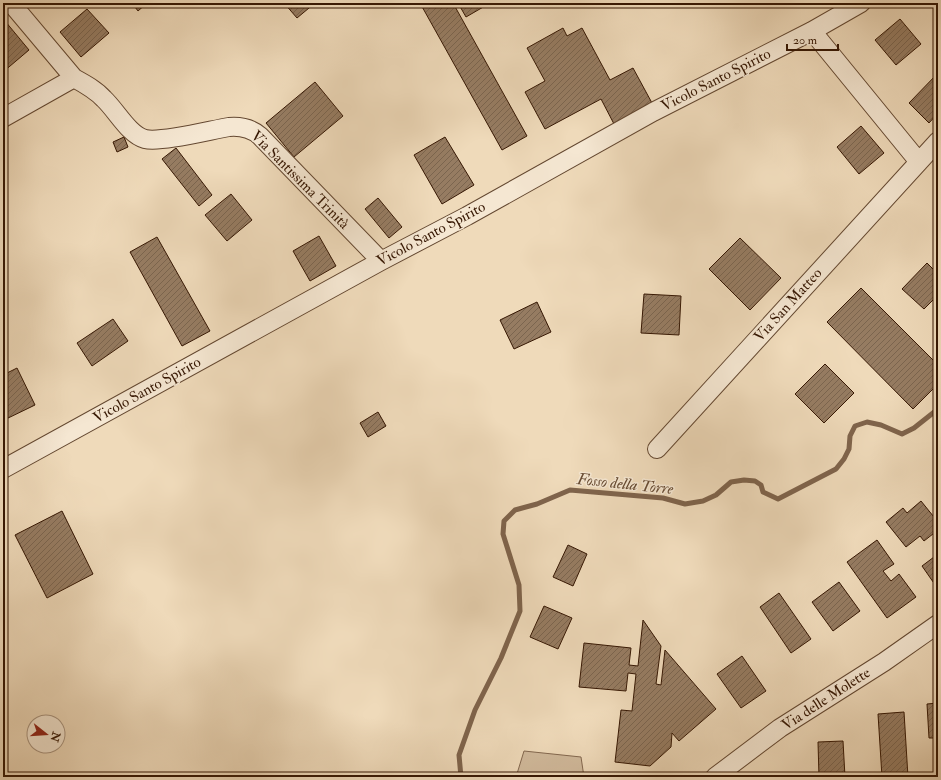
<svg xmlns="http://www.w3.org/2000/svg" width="941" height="780" font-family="'IM FELL Double Pica',serif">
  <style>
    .park { fill: #d0b99b; stroke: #83684f }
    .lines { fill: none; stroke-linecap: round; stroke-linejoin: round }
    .stream { stroke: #7f644c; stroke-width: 5 }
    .building { fill: url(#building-hatch); stroke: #361703 }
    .minor-casing { stroke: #644831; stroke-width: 20 }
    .minor { stroke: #f5e7d2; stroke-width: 18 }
    .labels { text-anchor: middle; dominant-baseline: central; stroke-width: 3; stroke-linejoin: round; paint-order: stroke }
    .street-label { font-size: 15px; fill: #361703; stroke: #f5e7d2 }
    .water-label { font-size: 16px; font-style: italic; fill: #674b33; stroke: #f5e7d2 }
  </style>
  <defs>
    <pattern id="building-hatch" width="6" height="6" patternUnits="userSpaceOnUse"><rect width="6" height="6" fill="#967c62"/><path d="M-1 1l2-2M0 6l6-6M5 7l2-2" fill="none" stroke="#7b654f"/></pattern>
  </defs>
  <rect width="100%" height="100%" fill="#efdaba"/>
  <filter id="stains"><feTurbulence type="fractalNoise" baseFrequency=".005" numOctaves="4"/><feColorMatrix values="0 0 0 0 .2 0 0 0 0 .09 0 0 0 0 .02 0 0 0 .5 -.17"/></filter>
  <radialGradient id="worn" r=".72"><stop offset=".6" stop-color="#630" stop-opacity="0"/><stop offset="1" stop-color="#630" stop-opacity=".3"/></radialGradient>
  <path class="park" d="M 524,751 L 581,757 L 584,777 L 516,777 Z"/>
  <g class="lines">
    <path class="stream" d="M 461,777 L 459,755 L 475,710 L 501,658 L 520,611 L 519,585 L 503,534 L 504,521 L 515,510 L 537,504 L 570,490 L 663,498 L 685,504 L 703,501 L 716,495 L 731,482 L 744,480 L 755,481 L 761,485 L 763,492 L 778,499 L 836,469 L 844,459 L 849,449 L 850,436 L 855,426 L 867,422 L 881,425 L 902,434 L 914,428 L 938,409"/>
  </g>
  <path class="building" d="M 132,3 L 147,3 L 138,11 Z
    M 284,3 L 315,3 L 297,18 Z
    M 420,3 L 453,3 L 527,136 L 502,150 Z
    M 458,3 L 484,3 L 485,6 L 466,17 Z
    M 87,9 L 109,33 L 81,57 L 60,32 Z
    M 900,19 L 921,44 L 896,65 L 875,40 Z
    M 5,21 L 29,50 L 3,72 L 3,23 Z
    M 563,28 L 567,36 L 582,28 L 610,80 L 633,68 L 652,103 L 614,124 L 601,99 L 545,129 L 525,92 L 545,81 L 527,48 Z
    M 938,73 L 938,113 L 929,123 L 909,103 Z
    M 315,82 L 343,116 L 294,157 L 266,123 Z
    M 861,126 L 884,153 L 859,174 L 837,147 Z
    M 124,137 L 128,147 L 117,152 L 113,142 Z
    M 445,137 L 474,185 L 442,204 L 414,155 Z
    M 176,148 L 212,195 L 199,206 L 162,159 Z
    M 231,194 L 252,220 L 227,241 L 205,215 Z
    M 378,198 L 402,227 L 389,238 L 365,209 Z
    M 319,236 L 336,266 L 310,281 L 293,251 Z
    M 157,237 L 210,331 L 182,346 L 130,252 Z
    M 740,238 L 781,278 L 750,310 L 709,269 Z
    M 927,263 L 938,274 L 938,295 L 924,309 L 902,289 Z
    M 861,288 L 938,365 L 938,384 L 913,409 L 827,322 Z
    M 644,294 L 681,296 L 679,335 L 641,333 Z
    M 537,302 L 551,332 L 514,349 L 500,320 Z
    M 113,319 L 128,341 L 92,366 L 77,343 Z
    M 825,364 L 854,393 L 824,423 L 795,394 Z
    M 17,368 L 35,405 L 4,420 L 3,375 Z
    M 378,412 L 386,426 L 368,437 L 360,423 Z
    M 921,501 L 938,522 L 938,530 L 924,541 L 920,536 L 906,547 L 886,522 L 903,508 L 907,513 Z
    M 62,511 L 93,574 L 47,598 L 15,535 Z
    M 877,540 L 894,564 L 883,571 L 891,581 L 899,574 L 916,597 L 887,618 L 847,562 Z
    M 568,545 L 587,554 L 573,586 L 553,577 Z
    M 938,554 L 938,589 L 922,566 Z
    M 839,582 L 860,611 L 833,631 L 812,602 Z
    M 779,593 L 811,639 L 791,653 L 760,607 Z
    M 544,606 L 572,618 L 558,649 L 530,637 Z
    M 643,620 L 661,646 L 656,684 L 661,685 L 665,650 L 716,709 L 679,741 L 672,733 L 671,747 L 650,766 L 615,762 L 621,710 L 632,711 L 636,674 L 628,673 L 626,691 L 579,687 L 584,643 L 631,648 L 629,665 L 638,666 Z
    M 742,656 L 766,691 L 741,708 L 717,674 Z
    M 938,703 L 938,738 L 929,738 L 927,704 Z
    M 904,712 L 908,777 L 882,777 L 878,714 Z
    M 843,741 L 845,777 L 819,777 L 818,742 Z"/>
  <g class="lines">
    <defs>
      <path id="minor" d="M 11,3 L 74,78
        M 812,31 L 919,162
        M 3,118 L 74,78 C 85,84 96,90 104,99 C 116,110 129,135 145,139 C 160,143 211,130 229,127 C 241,126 251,128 260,136 L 381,261
        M 657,449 L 938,141
        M 3,469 L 381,261 L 467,216 L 653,112 L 812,31 L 861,3
        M 715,777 L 780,728 L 884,662 L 938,624"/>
    </defs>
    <use href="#minor" class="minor-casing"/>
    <use href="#minor" class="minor"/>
  </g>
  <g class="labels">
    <g class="street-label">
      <text transform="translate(716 80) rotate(-27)">Vicolo Santo Spirito</text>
      <text transform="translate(300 180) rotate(45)">Via Santissima Trinità</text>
      <text transform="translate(431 234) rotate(-28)">Vicolo Santo Spirito</text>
      <text transform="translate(788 305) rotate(-48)">Via San Matteo</text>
      <text transform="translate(147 390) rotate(-29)">Vicolo Santo Spirito</text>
      <text transform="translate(826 699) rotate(-33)">Via delle Molette</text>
    </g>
    <g class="water-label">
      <text transform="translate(625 484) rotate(6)">Fosso della Torre</text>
    </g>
  </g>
  <rect width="941" height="780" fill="none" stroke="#efdaba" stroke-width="16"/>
  <rect x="4" y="4" width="933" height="772" fill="none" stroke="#361703" stroke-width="2"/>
  <rect x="8" y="8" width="925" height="764" fill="none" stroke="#361703"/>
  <g transform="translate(46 734) rotate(107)"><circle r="19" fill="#f5e7d2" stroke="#a9947f"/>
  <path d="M0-3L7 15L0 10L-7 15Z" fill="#8f2418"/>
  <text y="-6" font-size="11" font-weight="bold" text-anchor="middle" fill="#361703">N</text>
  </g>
  <path d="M787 44v6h51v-6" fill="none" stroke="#361703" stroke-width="2"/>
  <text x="793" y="44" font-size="12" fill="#361703" stroke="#f5e7d2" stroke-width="3" paint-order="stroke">20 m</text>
  <rect width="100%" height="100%" filter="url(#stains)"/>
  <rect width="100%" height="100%" fill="url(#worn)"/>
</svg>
